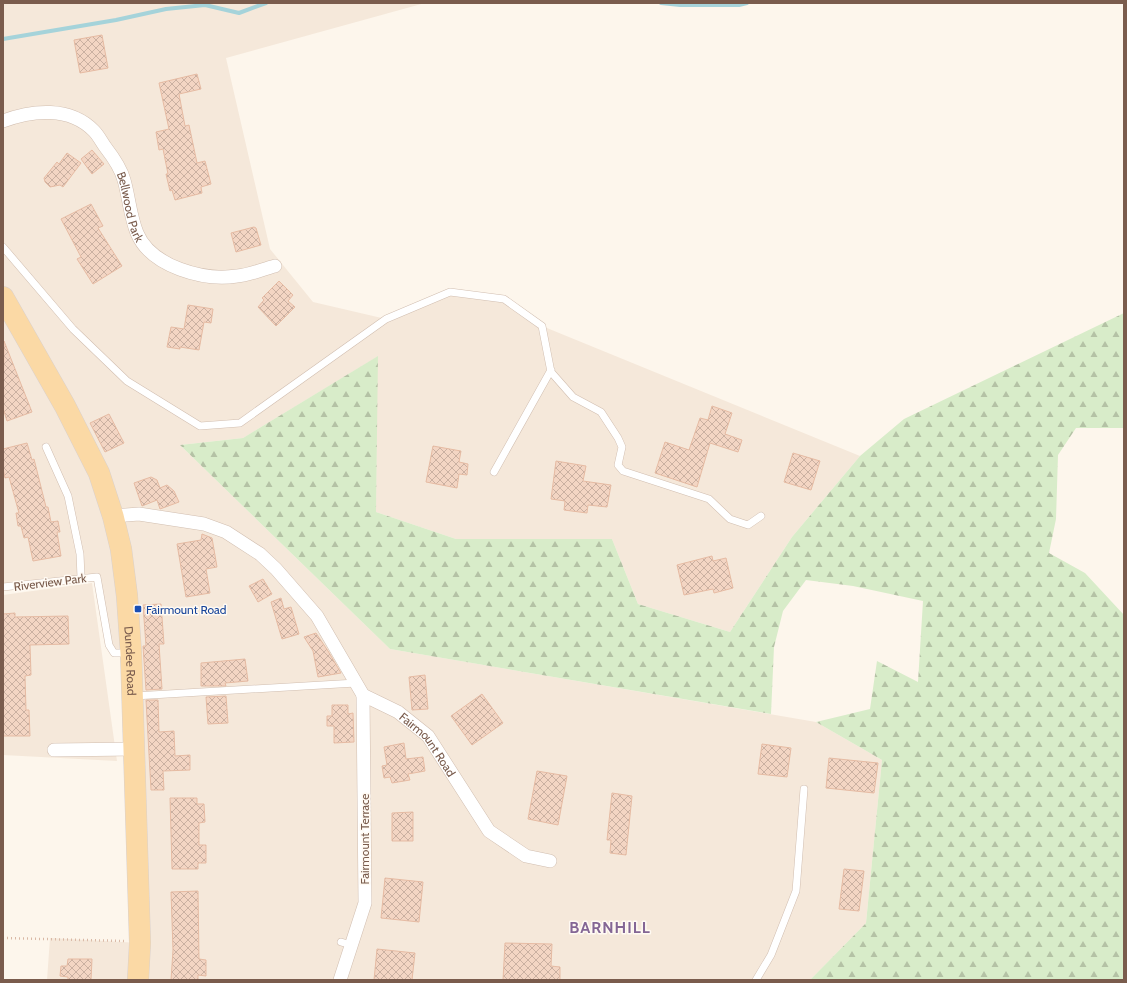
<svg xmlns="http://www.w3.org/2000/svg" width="1127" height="983" font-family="Cabin,sans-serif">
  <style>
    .residential { fill: #f5e8da }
    .forest { fill: url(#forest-firs) }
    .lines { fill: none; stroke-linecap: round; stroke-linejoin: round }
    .stream { stroke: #a5d3da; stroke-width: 4 }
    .building { fill: url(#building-cross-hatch); stroke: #e6bba3 }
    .lane-casing { stroke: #d1beb0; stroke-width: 8 }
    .street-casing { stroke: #d1beb0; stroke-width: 14 }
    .primary-casing { stroke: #dad1cd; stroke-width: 22 }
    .path { stroke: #d9b8a5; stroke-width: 2.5; stroke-dasharray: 1 3; stroke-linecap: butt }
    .lane { stroke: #fff; stroke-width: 7 }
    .street { stroke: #fff; stroke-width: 13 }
    .primary { stroke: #fbd9a5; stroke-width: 21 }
    .transit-dot { fill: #1a4fb4; stroke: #fffaf3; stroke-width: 1.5 }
    .labels { text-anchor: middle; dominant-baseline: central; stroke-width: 3; stroke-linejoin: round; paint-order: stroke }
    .street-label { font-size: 12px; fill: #7a5c4d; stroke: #fffaf3 }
    .transit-label { font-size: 12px; fill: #164399; stroke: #fffaf3; text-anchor: start }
    .district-label { font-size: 16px; font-weight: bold; letter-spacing: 1px; fill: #846695; stroke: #fffaf3 }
  </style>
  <defs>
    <pattern id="forest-firs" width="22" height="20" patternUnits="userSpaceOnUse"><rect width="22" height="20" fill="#d8ecc9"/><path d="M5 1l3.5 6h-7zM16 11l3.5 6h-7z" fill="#b4c2a5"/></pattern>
    <pattern id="building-cross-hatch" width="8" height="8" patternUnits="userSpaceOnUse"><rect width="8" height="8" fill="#f3d5c3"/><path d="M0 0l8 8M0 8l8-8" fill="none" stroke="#cab0a1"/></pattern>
  </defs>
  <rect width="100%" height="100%" fill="#fdf6ec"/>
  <path class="residential" d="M 3,3 L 425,3 L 226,58 L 270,249 L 313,302 L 386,319 L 450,292 L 504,299 L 542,326 L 860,456 L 792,537 L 730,632 L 638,604 L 612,539 L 456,539 L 376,512 L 377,357 L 243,438 L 180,445 L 390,649 L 816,722 L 882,760 L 866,923 L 810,980 L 47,980 L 50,938 L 140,943 L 131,653 L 114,653 L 109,645 L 97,577 L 3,589 Z
    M 661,3 L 747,3 L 739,5 L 680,5 Z
    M 92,583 L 117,761 L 3,755 L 3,595 Z"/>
  <path class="forest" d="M 1124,313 L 1124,428 L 1076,428 L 1058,455 L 1056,519 L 1049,553 L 1085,573 L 1124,615 L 1124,980 L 810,980 L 866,923 L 882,760 L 816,722 L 870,709 L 877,661 L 918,682 L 923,601 L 853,586 L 806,580 L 783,611 L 774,647 L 771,714 L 390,649 L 180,445 L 243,438 L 378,356 L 376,512 L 456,539 L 612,539 L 638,604 L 730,632 L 792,537 L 860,456 L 904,419 Z"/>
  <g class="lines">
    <path class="stream" d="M 661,3 L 680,5 L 739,5 L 747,3
      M 3,39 L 116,20 L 166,9 L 205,5 L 239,13 L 266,3"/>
  </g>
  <path class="building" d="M 102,35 L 108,68 L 80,73 L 74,40 Z
    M 197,74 L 201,89 L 179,94 L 185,126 L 189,125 L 197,163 L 205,161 L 211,184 L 201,187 L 202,193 L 175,200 L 172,190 L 170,191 L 166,174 L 168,174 L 163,149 L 159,150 L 156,132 L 169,129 L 159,83 Z
    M 92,150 L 104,164 L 92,174 L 81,159 Z
    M 67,153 L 81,163 L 63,187 L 60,185 L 50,187 L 45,182 L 44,178 L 57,162 L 59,164 Z
    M 91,204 L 103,226 L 98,228 L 122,266 L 93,284 L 77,259 L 81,257 L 61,219 Z
    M 254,227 L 256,228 L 261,245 L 236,252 L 231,233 Z
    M 279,281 L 293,295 L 288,301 L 295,307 L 276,326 L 258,307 L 264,300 L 262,298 Z
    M 188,305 L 213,309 L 211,323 L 204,322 L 199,350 L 180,347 L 180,349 L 167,347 L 171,327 L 184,329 Z
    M 4,341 L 32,412 L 7,421 L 3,408 Z
    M 712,406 L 732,413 L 725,434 L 742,440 L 738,452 L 710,443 L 697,487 L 655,473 L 665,442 L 689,450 L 700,418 L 708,420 Z
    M 109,414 L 124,443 L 105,452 L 90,423 Z
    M 27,443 L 32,460 L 34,459 L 46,507 L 48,507 L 51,522 L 58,521 L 60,532 L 57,532 L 61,556 L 33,561 L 28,537 L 24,538 L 21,526 L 18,526 L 16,513 L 19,513 L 9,477 L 5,478 L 3,469 L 3,449 Z
    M 433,446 L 461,451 L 459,462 L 468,464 L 467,475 L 459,474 L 457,488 L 426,482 Z
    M 793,453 L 820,461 L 811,490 L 784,482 Z
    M 556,461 L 586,466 L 583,481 L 611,485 L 607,507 L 588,505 L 587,513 L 564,510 L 565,501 L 551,499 Z
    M 151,477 L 157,480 L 160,488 L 167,485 L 174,491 L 179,502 L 160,509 L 157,500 L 142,506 L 134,483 Z
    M 202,534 L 212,538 L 217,567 L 206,569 L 210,593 L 186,597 L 177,544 L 201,540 Z
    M 712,556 L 713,561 L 726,558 L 733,588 L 714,593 L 713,589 L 684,595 L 677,565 Z
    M 263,579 L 272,594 L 258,602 L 249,586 Z
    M 281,598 L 284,609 L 291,607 L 299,634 L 282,639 L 271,602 Z
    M 161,604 L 164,644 L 159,644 L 162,689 L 146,690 L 143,646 L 146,646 L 143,605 Z
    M 15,613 L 15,617 L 68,616 L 69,644 L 30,645 L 31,675 L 25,676 L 26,710 L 29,710 L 30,736 L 3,736 L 3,614 Z
    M 316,633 L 328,651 L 341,673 L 318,677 L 313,651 L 304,637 Z
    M 245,659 L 248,681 L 225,683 L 226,686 L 201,686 L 201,663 Z
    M 425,675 L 428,709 L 412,710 L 409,677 Z
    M 482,694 L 503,723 L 472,745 L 451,716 Z
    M 226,696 L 228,723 L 208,724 L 206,697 Z
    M 146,700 L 158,700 L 159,732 L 174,731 L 175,756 L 190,755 L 190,770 L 163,771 L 164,790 L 151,790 Z
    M 332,705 L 348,705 L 348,714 L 353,713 L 354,742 L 334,743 L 334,726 L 327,726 L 327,716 L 332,716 Z
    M 404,743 L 406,759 L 423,757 L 425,771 L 408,774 L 410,780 L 392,783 L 390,777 L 384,778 L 382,766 L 387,765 L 384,747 Z
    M 762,744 L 791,748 L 787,777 L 758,774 Z
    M 829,758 L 878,763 L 874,793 L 826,788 Z
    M 537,771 L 567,776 L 558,825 L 528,819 Z
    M 612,793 L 632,796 L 626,855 L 610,853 L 611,840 L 607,840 Z
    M 170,798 L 197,798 L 197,804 L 204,804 L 205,822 L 199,823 L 199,845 L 206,845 L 206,863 L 198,863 L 198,869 L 172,869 Z
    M 413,812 L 413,841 L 392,841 L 392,813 Z
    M 844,869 L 864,871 L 859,911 L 839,909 Z
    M 385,878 L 423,882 L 419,922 L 381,918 Z
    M 198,891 L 199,959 L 206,960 L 206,976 L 198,975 L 198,980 L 171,980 L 173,950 L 171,892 Z
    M 505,943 L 552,944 L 551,966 L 560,967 L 560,980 L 503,980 Z
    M 377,949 L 415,953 L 412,980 L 374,980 Z
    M 68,959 L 92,959 L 91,980 L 68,980 L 68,977 L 60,976 L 61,966 L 67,966 Z"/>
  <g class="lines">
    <defs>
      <path id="lane" d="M 3,247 L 73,329 L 127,381 L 200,426 L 240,423 L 386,319 L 450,292 L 504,299 L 542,326 L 551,372 L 573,397 L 601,412 L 618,438 L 622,447 L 618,465 L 623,471 L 709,499 L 730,519 L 748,525 L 761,516
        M 46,447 L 68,496 L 80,554 L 81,577
        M 494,472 L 551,370
        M 3,587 L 97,577 L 109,645 L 114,653 L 129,653
        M 134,696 L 356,683
        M 341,942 L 351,945
        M 756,980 L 771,955 L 796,891 L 804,789"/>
      <g id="street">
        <path id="s1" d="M 3,121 C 32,110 70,106 94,131 C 99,136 102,143 106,148 C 113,157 121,169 124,180 C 129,197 130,216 137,233 C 151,267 204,281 237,276 C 250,275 263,269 275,266"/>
        <path id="s2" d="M 113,516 L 139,514 L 204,524 L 226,532 L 260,554 L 276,569 L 317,616 L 363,695 L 398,712 L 428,736 L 489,831 L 526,856 L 550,861"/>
        <path d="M 54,750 L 134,749"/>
        <path d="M 340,980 L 365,903 L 363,695"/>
      </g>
      <g id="primary">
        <path id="s3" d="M 3,297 L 65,406 L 99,473 L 113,516 L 121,549 L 127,596 L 131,653 L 140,943 L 138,980"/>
      </g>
    </defs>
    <use href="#lane" class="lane-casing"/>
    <use href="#street" class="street-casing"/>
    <use href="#primary" class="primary-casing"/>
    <path class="path" d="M 3,938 L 124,941"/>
    <use href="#lane" class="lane"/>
    <use href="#street" class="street"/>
    <use href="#primary" class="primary"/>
  </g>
  <rect class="transit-dot" x="134" y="605" width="8" height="8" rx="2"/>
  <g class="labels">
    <g class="street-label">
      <text stroke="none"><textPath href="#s1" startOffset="182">Bellwood Park</textPath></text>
      <text transform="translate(50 582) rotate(-7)">Riverview Park</text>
      <text stroke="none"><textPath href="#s3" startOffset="392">Dundee Road</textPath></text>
      <text stroke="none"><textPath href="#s2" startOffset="415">Fairmount Road</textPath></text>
      <text transform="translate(364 839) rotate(-90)">Fairmount Terrace</text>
    </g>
    <g class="transit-label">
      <text x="146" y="609">Fairmount Road</text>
    </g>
    <g class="district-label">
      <text x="610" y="927">BARNHILL</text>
    </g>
  </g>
  <rect width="1127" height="983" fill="none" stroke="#7a5c4d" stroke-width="8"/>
</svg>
